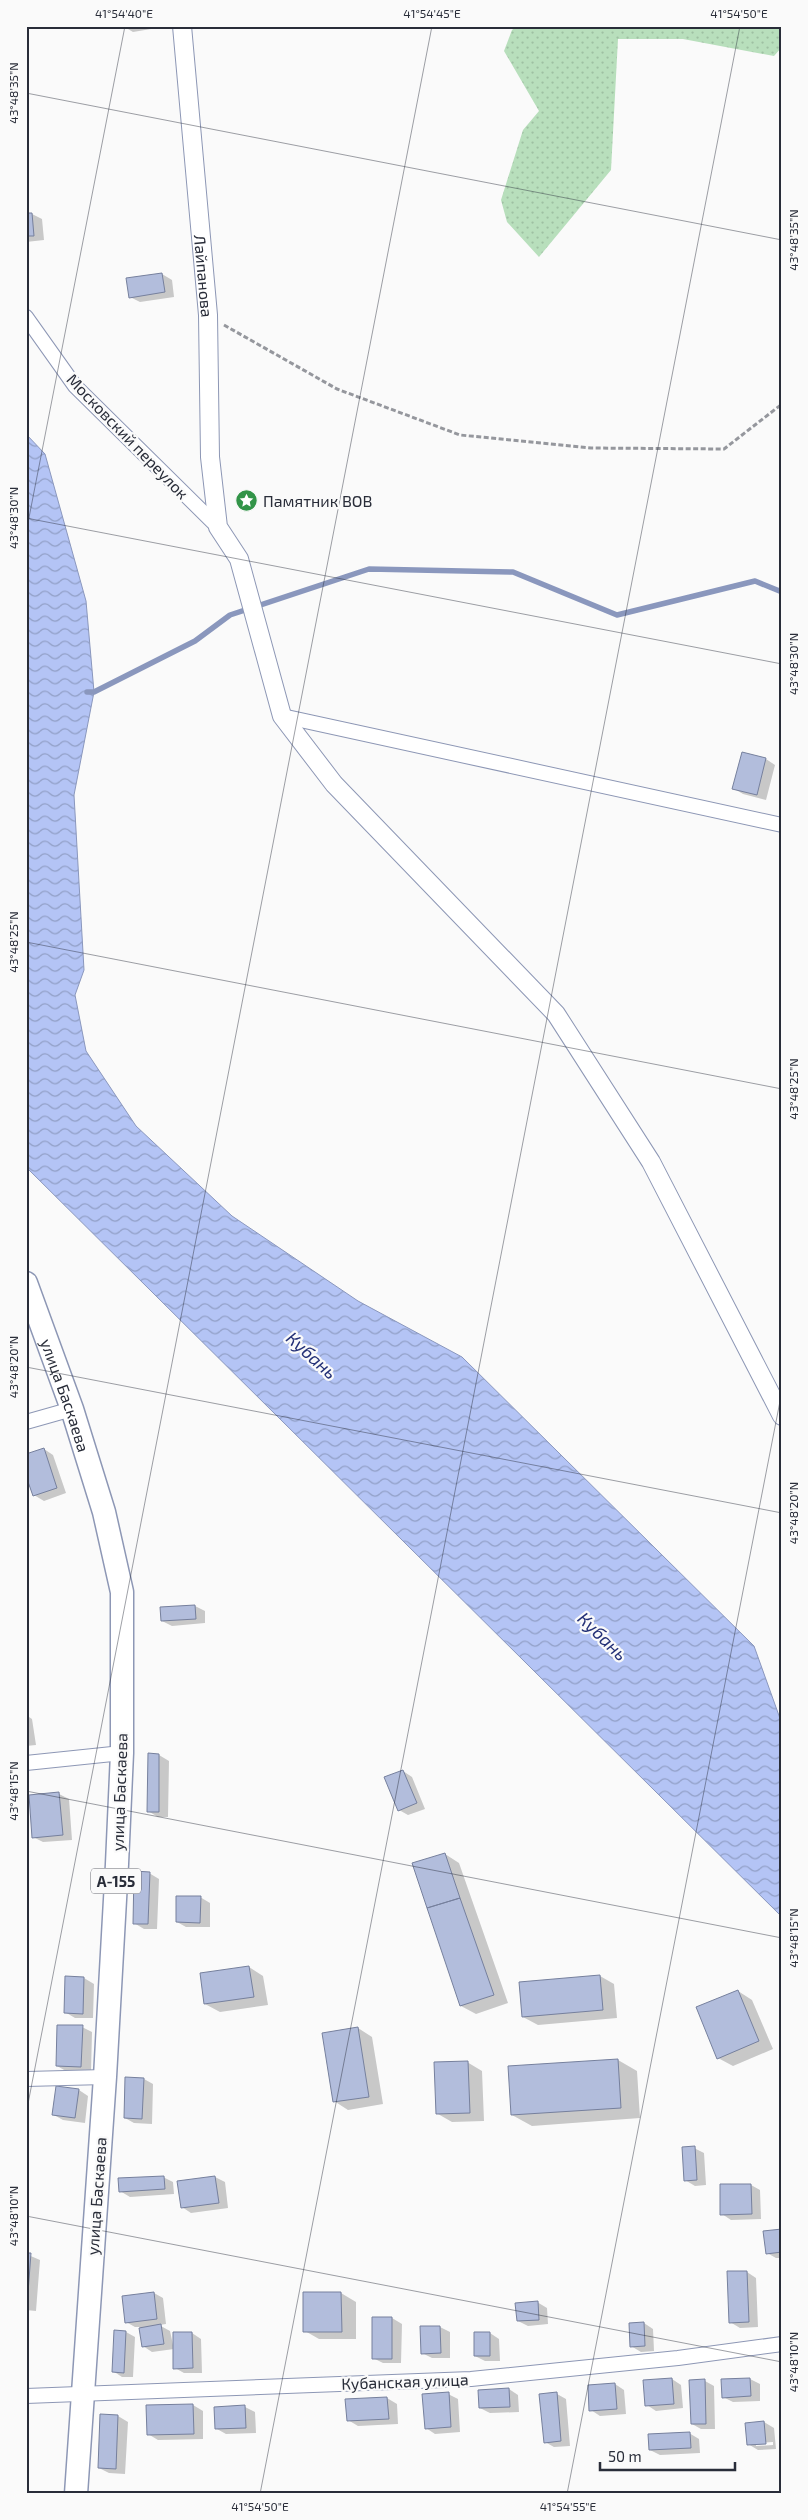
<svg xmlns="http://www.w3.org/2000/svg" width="808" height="2520" font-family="'Exo 2',sans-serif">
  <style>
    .grass { fill: url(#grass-dots) }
    .water { fill: url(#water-waves); stroke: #8a97bd }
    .shadow { fill: #0003; fill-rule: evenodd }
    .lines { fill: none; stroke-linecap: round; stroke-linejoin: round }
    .stream { stroke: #8a97bd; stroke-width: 5.5 }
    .building { fill: #b2bddc; stroke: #76809d }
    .minor-casing { stroke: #8d97b5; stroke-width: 16 }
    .tertiary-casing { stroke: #8d97b5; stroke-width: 20 }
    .primary-casing { stroke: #8d97b5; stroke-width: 25 }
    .path { stroke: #95979d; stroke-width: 3; stroke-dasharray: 5 2.5; stroke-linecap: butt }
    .minor { stroke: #fff; stroke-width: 14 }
    .tertiary { stroke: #fff; stroke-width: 18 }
    .primary { stroke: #fff; stroke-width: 22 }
    .ticks { fill: none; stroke: #292d39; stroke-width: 1; stroke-opacity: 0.45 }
    .labels { text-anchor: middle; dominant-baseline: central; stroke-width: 4.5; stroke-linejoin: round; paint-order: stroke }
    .shield { fill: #fafafa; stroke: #686a73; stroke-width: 1 }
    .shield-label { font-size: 15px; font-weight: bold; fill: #292d39 }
    .street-label { font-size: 16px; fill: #292d39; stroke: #fafafa }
    .poi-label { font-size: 16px; fill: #292d39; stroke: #fafafa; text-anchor: start }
    .water-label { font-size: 18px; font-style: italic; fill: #243177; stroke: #fafafa }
    .neatline { fill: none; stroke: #292d39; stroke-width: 2 }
    .ticks-label { font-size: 12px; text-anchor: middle; fill: #292d39 }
  </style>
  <defs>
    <pattern id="grass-dots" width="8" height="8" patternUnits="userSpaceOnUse" patternTransform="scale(1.25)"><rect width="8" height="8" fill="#b8dfbc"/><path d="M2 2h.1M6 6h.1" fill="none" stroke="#9ec0a2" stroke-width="1.8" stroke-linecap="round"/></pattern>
    <pattern id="water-waves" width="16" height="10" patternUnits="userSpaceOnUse" patternTransform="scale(1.25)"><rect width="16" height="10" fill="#b4c4f5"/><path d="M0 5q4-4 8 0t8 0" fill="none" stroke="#92a0c7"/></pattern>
  </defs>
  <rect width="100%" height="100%" fill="#fafafa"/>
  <path class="grass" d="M 517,26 L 782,26 L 782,47 L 774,56 L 683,39 L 618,39 L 611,170 L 539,257 L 507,222 L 501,200 L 523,130 L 539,111 L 504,51 L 512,30 Z"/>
  <path class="water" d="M 26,434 L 45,454 L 86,601 L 94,692 L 74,795 L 84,970 L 75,995 L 86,1051 L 136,1126 L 232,1216 L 358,1301 L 462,1357 L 754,1646 L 782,1724 L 782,1917 L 26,1167 Z"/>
  <path class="shadow" d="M 123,26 L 157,26 L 157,28 L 133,32 Z
    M 26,214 L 32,214 L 42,219 L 44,240 L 26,242 Z
    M 162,274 L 172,280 L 174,297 L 140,302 L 130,297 Z
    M 742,753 L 766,759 L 775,765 L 766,800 L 743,794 L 733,788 Z
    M 44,1449 L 53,1455 L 66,1493 L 44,1501 L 34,1495 Z
    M 195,1606 L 205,1611 L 205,1623 L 172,1626 L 162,1621 Z
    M 26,1715 L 32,1719 L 36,1745 L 26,1746 Z
    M 149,1755 L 159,1755 L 169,1761 L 168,1817 L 158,1817 L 148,1811 Z
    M 403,1771 L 412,1777 L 425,1809 L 408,1815 L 399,1810 Z
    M 59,1794 L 69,1799 L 72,1840 L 43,1842 L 33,1837 Z
    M 445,1854 L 459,1863 L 508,2003 L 476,2014 L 461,2006 L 414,1864 Z
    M 149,1873 L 159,1879 L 157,1929 L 144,1929 L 134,1923 Z
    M 200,1897 L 210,1903 L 210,1927 L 186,1927 L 177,1922 Z
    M 249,1967 L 263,1976 L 268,2005 L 220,2012 L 205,2004 Z
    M 600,1976 L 614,1984 L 617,2018 L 538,2025 L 523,2017 Z
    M 66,1978 L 84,1978 L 94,1984 L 93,2018 L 75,2018 L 65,2012 Z
    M 738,1991 L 752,2000 L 773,2049 L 733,2066 L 718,2058 Z
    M 82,2027 L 92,2032 L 91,2072 L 66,2071 L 57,2066 Z
    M 358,2028 L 372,2037 L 383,2104 L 348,2110 L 334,2101 Z
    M 618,2060 L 637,2071 L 640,2118 L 532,2126 L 512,2115 Z
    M 467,2062 L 482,2071 L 484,2121 L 452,2122 L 438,2114 Z
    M 144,2079 L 153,2084 L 152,2124 L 134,2123 L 125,2118 Z
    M 79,2090 L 88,2096 L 85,2123 L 63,2120 L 54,2115 Z
    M 694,2148 L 704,2153 L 706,2185 L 695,2186 L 685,2180 Z
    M 163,2177 L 173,2182 L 174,2194 L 130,2197 L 120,2191 Z
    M 215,2177 L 225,2182 L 228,2208 L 191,2213 L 182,2207 Z
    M 751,2185 L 760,2190 L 761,2219 L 731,2220 L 722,2214 Z
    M 782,2230 L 782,2258 L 776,2258 L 767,2253 Z
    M 26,2254 L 40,2260 L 36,2311 L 26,2310 Z
    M 747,2272 L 756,2278 L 758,2327 L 740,2328 L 730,2322 Z
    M 154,2293 L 163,2298 L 166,2324 L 159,2325 L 170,2331 L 173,2345 L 192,2333 L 201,2339 L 202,2373 L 184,2373 L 175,2368 L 174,2349 L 152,2352 L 143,2346 L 140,2327 L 135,2327 L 126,2322 Z
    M 341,2293 L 356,2302 L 356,2339 L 319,2339 L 305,2331 L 304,2294 Z
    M 537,2302 L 547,2308 L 548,2324 L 528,2326 L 518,2321 Z
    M 373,2318 L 392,2318 L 402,2324 L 401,2363 L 383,2363 L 373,2358 Z
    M 644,2323 L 653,2329 L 654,2351 L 641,2352 L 631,2346 Z
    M 440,2327 L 450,2332 L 450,2358 L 432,2358 L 422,2353 Z
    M 126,2332 L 135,2337 L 133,2377 L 122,2377 L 113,2371 Z
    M 490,2333 L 499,2339 L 500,2361 L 485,2361 L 475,2356 Z
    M 672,2379 L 681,2385 L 683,2408 L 656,2411 L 647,2405 Z
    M 750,2379 L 760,2384 L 760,2401 L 733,2402 L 723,2397 Z
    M 705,2381 L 714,2386 L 715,2429 L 701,2429 L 692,2424 Z
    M 615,2384 L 624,2390 L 626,2414 L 600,2416 L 591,2410 Z
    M 509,2389 L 518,2395 L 519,2412 L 490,2413 L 480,2408 Z
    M 448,2394 L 458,2399 L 460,2432 L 435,2434 L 426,2428 Z
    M 557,2394 L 566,2399 L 570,2446 L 554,2447 L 545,2442 Z
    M 387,2398 L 397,2404 L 398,2424 L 358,2426 L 348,2420 L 347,2400 Z
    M 193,2405 L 203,2411 L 203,2439 L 158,2440 L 148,2434 Z
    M 245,2407 L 255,2412 L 256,2433 L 226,2434 L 217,2429 L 216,2408 Z
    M 101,2416 L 118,2416 L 128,2422 L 125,2474 L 109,2473 L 99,2468 Z
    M 764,2422 L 774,2428 L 776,2449 L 758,2450 L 748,2444 L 746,2424 ZM 773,2442 L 773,2445 L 756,2446 L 756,2443 Z
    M 689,2433 L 699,2439 L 700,2453 L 660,2455 L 650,2450 Z"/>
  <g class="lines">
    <path class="stream" d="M 87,692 L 94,692 L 195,641 L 230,615 L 369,569 L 513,572 L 617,615 L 755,581 L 782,592"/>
  </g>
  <path class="building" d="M 26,213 L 32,213 L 34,236 L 26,236 Z
    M 162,273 L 165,292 L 129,298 L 126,278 Z
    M 742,752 L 766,758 L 757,795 L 732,789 Z
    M 44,1448 L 57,1488 L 33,1496 L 26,1476 L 26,1454 Z
    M 195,1605 L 196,1619 L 161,1621 L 160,1607 Z
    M 148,1753 L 159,1754 L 159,1812 L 147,1812 Z
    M 403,1770 L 417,1803 L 398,1811 L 384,1777 Z
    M 59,1792 L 63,1835 L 32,1838 L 29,1795 Z
    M 445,1853 L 460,1898 L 427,1908 L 412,1863 Z
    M 134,1871 L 150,1872 L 148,1924 L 133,1924 Z
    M 176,1896 L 201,1896 L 200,1923 L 176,1922 Z
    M 460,1898 L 494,1995 L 460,2006 L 427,1908 Z
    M 249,1966 L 254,1997 L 204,2004 L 200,1973 Z
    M 600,1975 L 603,2010 L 522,2017 L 519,1982 Z
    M 65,1976 L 84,1977 L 83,2014 L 64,2013 Z
    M 738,1990 L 759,2041 L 717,2059 L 696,2007 Z
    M 57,2025 L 83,2025 L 81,2067 L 56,2066 Z
    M 358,2027 L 369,2097 L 333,2102 L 322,2033 Z
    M 618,2059 L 621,2108 L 511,2115 L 508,2066 Z
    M 468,2061 L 470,2113 L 436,2114 L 434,2062 Z
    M 125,2077 L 144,2078 L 142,2119 L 124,2118 Z
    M 56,2086 L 79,2089 L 75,2118 L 52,2115 Z
    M 695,2146 L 697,2180 L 684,2181 L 682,2147 Z
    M 164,2176 L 165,2189 L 119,2192 L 118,2178 Z
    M 215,2176 L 219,2203 L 181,2208 L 177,2181 Z
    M 720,2184 L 751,2184 L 752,2214 L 720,2215 Z
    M 782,2229 L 782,2252 L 766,2254 L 763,2231 Z
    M 26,2253 L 31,2253 L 27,2306 L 26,2306 Z
    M 727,2271 L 747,2271 L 749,2322 L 729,2323 Z
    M 154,2292 L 157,2319 L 125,2323 L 122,2296 Z
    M 303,2292 L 341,2292 L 342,2332 L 303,2332 Z
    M 538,2301 L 539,2320 L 517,2321 L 515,2303 Z
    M 372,2317 L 392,2317 L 392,2359 L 372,2359 Z
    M 644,2322 L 645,2346 L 630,2347 L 629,2323 Z
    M 161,2324 L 164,2344 L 142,2347 L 139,2328 Z
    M 420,2326 L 440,2326 L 441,2353 L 421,2354 Z
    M 114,2330 L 126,2331 L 124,2373 L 112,2372 Z
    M 173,2332 L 192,2332 L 193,2368 L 173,2369 Z
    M 474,2332 L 490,2332 L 490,2356 L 474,2356 Z
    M 672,2378 L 674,2404 L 645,2406 L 643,2380 Z
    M 750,2378 L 751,2396 L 722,2398 L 721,2379 Z
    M 705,2379 L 706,2424 L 691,2424 L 689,2380 Z
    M 615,2383 L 617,2409 L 589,2411 L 588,2385 Z
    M 509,2388 L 510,2407 L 479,2408 L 478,2390 Z
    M 449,2392 L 451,2427 L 425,2429 L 422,2394 Z
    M 557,2392 L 561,2441 L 544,2443 L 539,2394 Z
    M 387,2397 L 389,2419 L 347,2421 L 345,2399 Z
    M 193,2404 L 194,2434 L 147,2435 L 146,2405 Z
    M 245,2405 L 246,2428 L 215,2429 L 214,2407 Z
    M 100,2414 L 118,2415 L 116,2469 L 98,2468 Z
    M 764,2421 L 766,2444 L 747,2445 L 745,2423 Z
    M 690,2432 L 691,2448 L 649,2450 L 648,2434 Z"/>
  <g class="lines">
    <defs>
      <path id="minor" d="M 26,317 L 75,386 L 218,527
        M 282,716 L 782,825
        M 26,1422 L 72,1409
        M 26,1763 L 122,1753
        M 26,2079 L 105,2077
        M 26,2396 L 471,2379 L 678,2358 L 782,2344"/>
      <g id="tertiary">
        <path id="s1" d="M 182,26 L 208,315 L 210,457 L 218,527 L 239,559 L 282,716 L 334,784 L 556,1014 L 651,1162 L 782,1416"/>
      </g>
      <g id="primary">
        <path id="s2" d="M 26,1283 L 72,1409 L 104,1512 L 122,1592 L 122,1753 L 117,1864 L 105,2077 L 76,2494"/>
      </g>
    </defs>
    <use href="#minor" class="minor-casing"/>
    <use href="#tertiary" class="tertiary-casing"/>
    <use href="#primary" class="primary-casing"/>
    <path class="path" d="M 224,325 L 337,389 L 460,435 L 591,448 L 724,449 L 782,404"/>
    <use href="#minor" class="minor"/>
    <use href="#tertiary" class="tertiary"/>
    <use href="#primary" class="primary"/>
  </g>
  <path class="ticks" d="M 26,93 L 782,240M 26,518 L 782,664M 26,533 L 125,26M 26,942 L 782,1089M 26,1367 L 782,1513M 26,1791 L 782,1938M 26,2114 L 432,26M 26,2216 L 782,2362M 260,2494 L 740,26M 567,2494 L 782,1391"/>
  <defs>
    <symbol id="sight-disc" viewBox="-11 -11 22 22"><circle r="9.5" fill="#329448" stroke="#fafafa"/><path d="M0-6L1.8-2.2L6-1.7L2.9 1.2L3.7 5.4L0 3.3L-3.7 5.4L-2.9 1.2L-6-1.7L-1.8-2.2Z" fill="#fff"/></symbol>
  </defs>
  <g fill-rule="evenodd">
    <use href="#sight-disc" x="234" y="488" width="25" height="25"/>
  </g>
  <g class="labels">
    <rect class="shield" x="91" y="1868.5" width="50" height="25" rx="4"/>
    <g class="shield-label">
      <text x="116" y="1881">А-155</text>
    </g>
    <g class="street-label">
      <text stroke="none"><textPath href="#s1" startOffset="251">Лайпанова</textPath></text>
      <text transform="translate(128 436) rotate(46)">Московский переулок</text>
      <text stroke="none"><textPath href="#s2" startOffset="119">улица Баскаева</textPath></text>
      <text transform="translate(119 1792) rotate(-88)">улица Баскаева</text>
      <text transform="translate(96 2196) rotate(-86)">улица Баскаева</text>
      <text transform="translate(405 2381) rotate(-2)">Кубанская улица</text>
    </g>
    <g class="poi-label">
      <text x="263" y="500">Памятник ВОВ</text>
    </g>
    <g class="water-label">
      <text transform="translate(312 1355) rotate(42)">Кубань</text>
      <text transform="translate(603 1636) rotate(44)">Кубань</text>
    </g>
  </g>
  <rect width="808" height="2520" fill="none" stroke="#fafafa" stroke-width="55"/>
  <path d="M600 2462v8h135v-8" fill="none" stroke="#292d39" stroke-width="2.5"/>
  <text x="608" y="2462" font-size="15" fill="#292d39" stroke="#fafafa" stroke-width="4" paint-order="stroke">50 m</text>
  <rect x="28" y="28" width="752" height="2464" class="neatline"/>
  <g class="ticks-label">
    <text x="124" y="18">41°54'40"E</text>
    <text x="432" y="18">41°54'45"E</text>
    <text x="739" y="18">41°54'50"E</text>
    <text transform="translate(14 93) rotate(-90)" y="4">43°48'35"N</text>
    <text transform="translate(794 240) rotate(-90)" y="4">43°48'35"N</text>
    <text transform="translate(14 518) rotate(-90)" y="4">43°48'30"N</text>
    <text transform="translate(794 664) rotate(-90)" y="4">43°48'30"N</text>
    <text transform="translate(14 942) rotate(-90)" y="4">43°48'25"N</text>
    <text transform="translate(794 1089) rotate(-90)" y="4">43°48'25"N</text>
    <text transform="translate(14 1367) rotate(-90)" y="4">43°48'20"N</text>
    <text transform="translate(794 1513) rotate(-90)" y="4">43°48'20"N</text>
    <text transform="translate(14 1791) rotate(-90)" y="4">43°48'15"N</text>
    <text transform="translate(794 1938) rotate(-90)" y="4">43°48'15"N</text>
    <text transform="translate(14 2216) rotate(-90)" y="4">43°48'10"N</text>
    <text transform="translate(794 2362) rotate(-90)" y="4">43°48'10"N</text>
    <text x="260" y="2511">41°54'50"E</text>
    <text x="568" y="2511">41°54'55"E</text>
  </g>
</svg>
